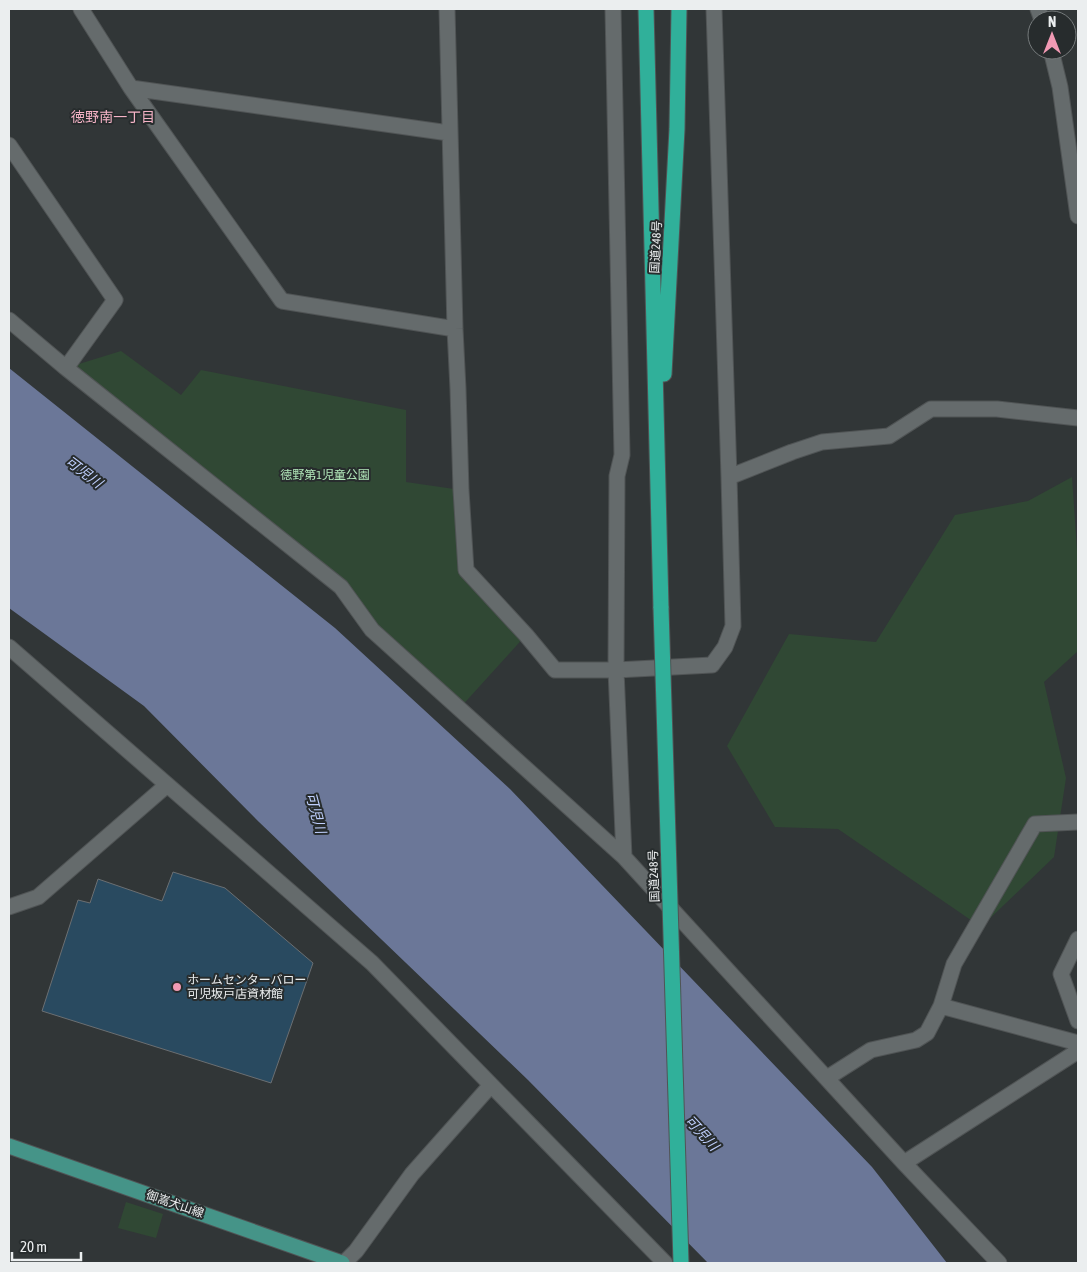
<svg xmlns="http://www.w3.org/2000/svg" width="1087" height="1272" font-family="'Asap Condensed','Noto Sans JP',sans-serif">
  <style>
    .green { fill: #304834 }
    .water { fill: #6b7798 }
    .building { fill: #294a60; stroke: #6b6f72 }
    .lines { fill: none; stroke-linecap: round; stroke-linejoin: round }
    .minor-casing { stroke: #505455; stroke-width: 17 }
    .major-casing { stroke: #505455; stroke-width: 17 }
    .highway-casing { stroke: #505455; stroke-width: 17 }
    .minor { stroke: #656b6c; stroke-width: 15 }
    .major { stroke: #459488; stroke-width: 15 }
    .highway { stroke: #30b09a; stroke-width: 15 }
    .highway-bridge-casing { stroke: #505455; stroke-width: 17; stroke-linecap: butt }
    .highway-bridge { stroke: #30b09a; stroke-width: 15 }
    .poi-dot { fill: #f19ab4; stroke: #272c2d; stroke-width: 2 }
    .labels { text-anchor: middle; dominant-baseline: central; stroke-width: 4; stroke-linejoin: round; paint-order: stroke }
    .street-label { font-size: 12px; fill: #ebeeef; stroke: #272c2d }
    .park-label { font-size: 12px; fill: #b2e7ba; stroke: #272c2d }
    .poi-label { font-size: 12px; fill: #ebeeef; stroke: #272c2d; text-anchor: start }
    .neighbourhood-label { font-size: 14px; fill: #f5b3c6; stroke: #272c2d }
    .water-label { font-size: 14px; font-style: italic; fill: #bfcffd; stroke: #272c2d }
  </style>
  <rect width="100%" height="100%" fill="#313637"/>
  <path class="green" d="M 121,351 L 181,395 L 201,370 L 406,410 L 406,482 L 461,490 L 466,570 L 526,635 L 459,709 L 341,587 L 66,368 Z
    M 1072,477 L 1078,565 L 1078,651 L 1044,682 L 1066,778 L 1054,857 L 981,927 L 838,829 L 775,827 L 727,746 L 789,634 L 876,642 L 955,515 L 1028,501 Z
    M 126,1202 L 163,1214 L 156,1238 L 118,1228 Z"/>
  <path class="water" d="M 9,368 L 335,628 L 510,789 L 872,1167 L 947,1263 L 708,1263 L 528,1080 L 259,822 L 144,706 L 9,608 Z"/>
  <path class="building" d="M 173,872 L 225,888 L 313,963 L 271,1083 L 42,1011 L 78,900 L 90,903 L 98,879 L 162,901 Z"/>
  <g class="lines">
    <defs>
      <path id="minor" d="M 81,9 L 131,88 L 282,301 L 455,329
        M 447,9 L 455,329 L 458,389 L 461,490 L 466,570 L 526,635 L 555,670 L 616,670 L 712,665 L 725,647 L 733,626 L 729,477 L 792,452 L 822,442 L 889,436 L 931,409 L 997,409 L 1078,418
        M 613,9 L 622,455 L 617,476 L 616,670 L 624,857
        M 714,9 L 729,477
        M 1038,9 L 1042,20
        M 1051,50 L 1060,87 L 1078,216
        M 131,88 L 449,133
        M 9,145 L 115,300 L 66,368
        M 9,320 L 66,368 L 341,587 L 372,630 L 624,857 L 904,1163 L 999,1263
        M 9,647 L 372,963 L 665,1263
        M 9,907 L 38,897 L 167,785
        M 1078,939 L 1061,974 L 1078,1021
        M 941,1006 L 1078,1043
        M 827,1078 L 871,1050 L 916,1040 L 927,1033 L 941,1006 L 954,964 L 1035,824 L 1078,822
        M 904,1163 L 1078,1051
        M 344,1263 L 356,1251 L 412,1174 L 491,1085"/>
      <path id="major" d="M 9,1146 L 342,1263"/>
      <path id="highway" d="M 646,9 L 661,608
        M 664,374 L 677,129 L 679,9"/>
    </defs>
    <use href="#minor" class="minor-casing"/>
    <use href="#major" class="major-casing"/>
    <use href="#highway" class="highway-casing"/>
    <use href="#minor" class="minor"/>
    <use href="#major" class="major"/>
    <use href="#highway" class="highway"/>
    <defs>
      <path id="highway-bridge" d="M 661,608 L 681,1263"/>
    </defs>
    <use href="#highway-bridge" class="highway-bridge-casing"/>
    <use href="#highway-bridge" class="highway-bridge"/>
  </g>
  <circle class="poi-dot" cx="177" cy="987" r="5"/>
  <g class="labels">
    <g class="street-label">
      <text transform="translate(656 247) rotate(-87)">国道248号</text>
      <text transform="translate(654 876) rotate(-92)">国道248号</text>
      <text transform="translate(175 1204) rotate(19)">御嵩犬山線</text>
    </g>
    <g class="park-label">
      <text x="325" y="475">徳野第1児童公園</text>
    </g>
    <g class="poi-label">
      <text x="187" y="980">ホームセンターバロー<tspan x="187" dy="14">可児坂戸店資材館</tspan></text>
    </g>
    <g class="neighbourhood-label">
      <text x="113" y="117">徳野南一丁目</text>
    </g>
    <g class="water-label">
      <text transform="translate(84 472) rotate(37)">可児川</text>
      <text transform="translate(316 813) rotate(75)">可児川</text>
      <text transform="translate(702 1133) rotate(47)">可児川</text>
    </g>
  </g>
  <rect width="1087" height="1272" fill="none" stroke="#ebeeef" stroke-width="20"/>
  <g transform="translate(1052 35)"><circle r="24" fill="#272c2d" stroke="#757a7b"/>
  <path d="M0-4L9 19L0 12L-9 19Z" fill="#f19ab4"/>
  <text y="-8" font-size="14" font-weight="bold" text-anchor="middle" fill="#ebeeef">N</text>
  </g>
  <path d="M12 1252v8h69v-8" fill="none" stroke="#ebeeef" stroke-width="2.5"/>
  <text x="20" y="1252" font-size="15" fill="#ebeeef" stroke="#272c2d" stroke-width="4" paint-order="stroke">20 m</text>
</svg>
